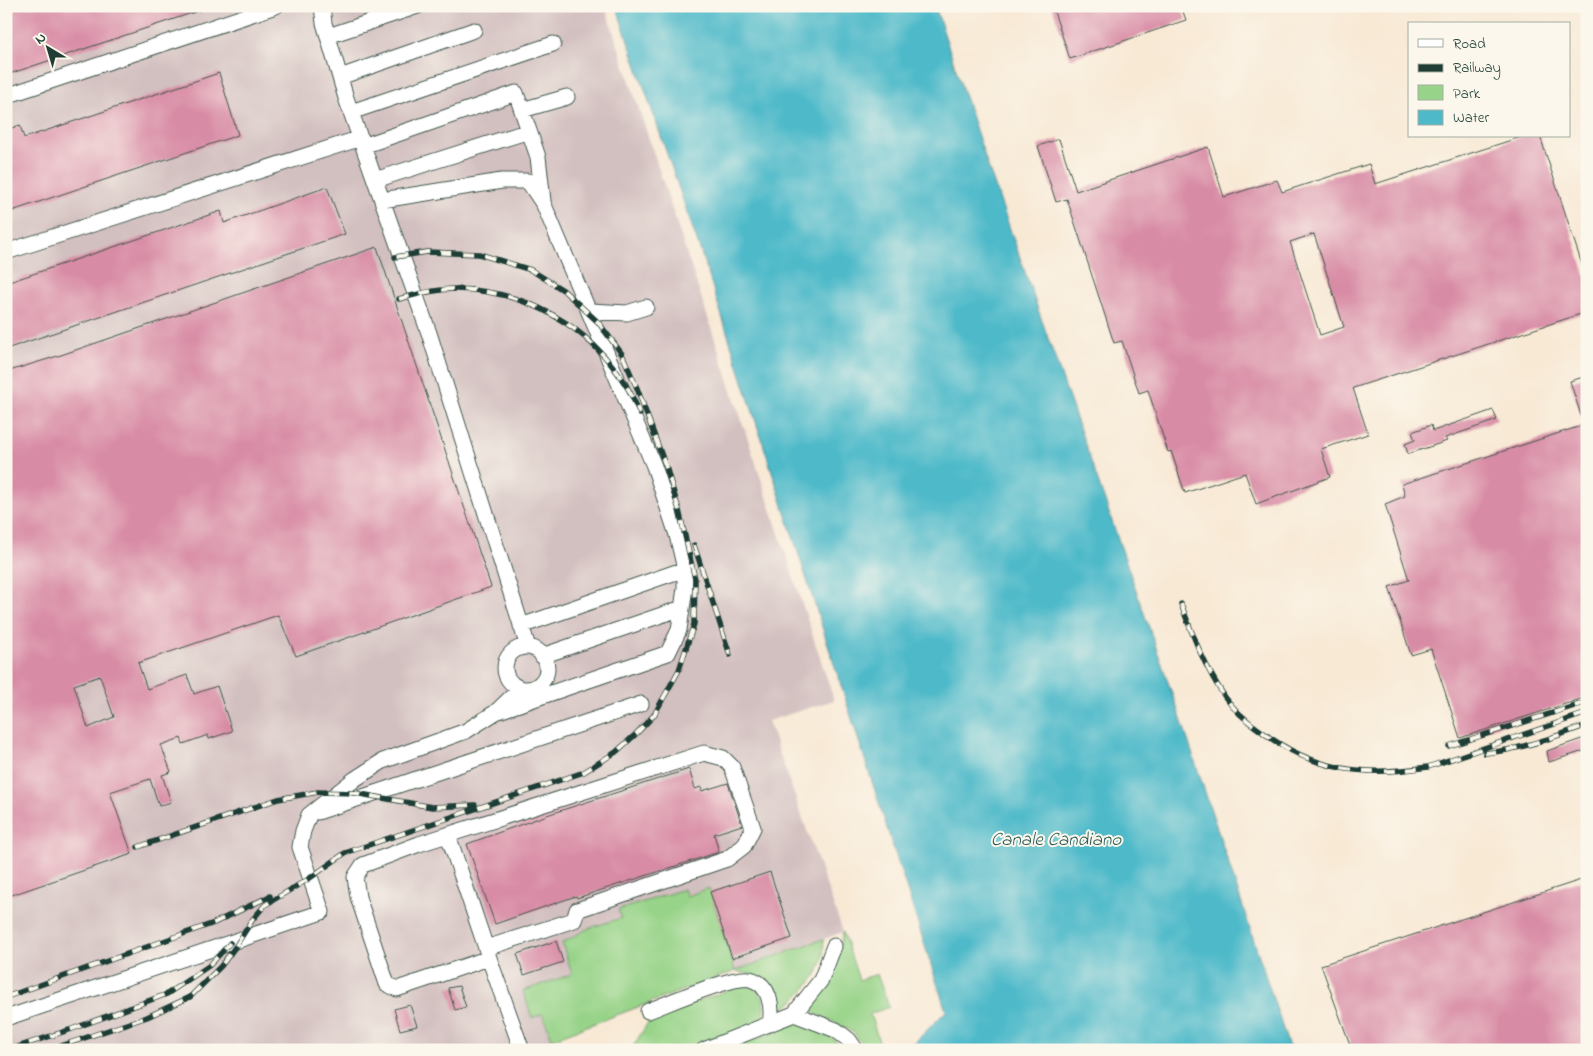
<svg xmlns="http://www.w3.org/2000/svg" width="1593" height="1056" font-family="'Indie Flower',sans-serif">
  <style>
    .industrial { fill: #d2bfbf }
    .green { fill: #97d388; stroke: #5b885e }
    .water { fill: #4eb9c9; stroke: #367b7e }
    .building { fill: #d88ba5; fill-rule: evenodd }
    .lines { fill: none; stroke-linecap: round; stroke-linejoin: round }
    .minor-casing { stroke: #40574c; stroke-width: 17 }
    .minor { stroke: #fff; stroke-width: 15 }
    .rail-casing { stroke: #1f3d34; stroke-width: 5.5 }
    .rail { stroke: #fbf7ec; stroke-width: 4; stroke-dasharray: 11; stroke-linecap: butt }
    .labels { text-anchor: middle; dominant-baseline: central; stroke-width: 4; stroke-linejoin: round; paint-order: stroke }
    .water-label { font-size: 19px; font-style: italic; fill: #2b5c59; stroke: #fbf7ec }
  </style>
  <rect width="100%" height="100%" fill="#fbf7ec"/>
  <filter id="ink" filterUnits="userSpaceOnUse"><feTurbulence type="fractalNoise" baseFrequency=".02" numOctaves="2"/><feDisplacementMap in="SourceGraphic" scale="10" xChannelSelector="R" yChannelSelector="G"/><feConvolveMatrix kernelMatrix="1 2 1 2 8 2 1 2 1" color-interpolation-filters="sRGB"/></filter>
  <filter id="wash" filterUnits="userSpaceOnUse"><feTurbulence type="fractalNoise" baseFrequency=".0096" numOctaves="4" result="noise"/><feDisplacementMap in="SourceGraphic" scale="20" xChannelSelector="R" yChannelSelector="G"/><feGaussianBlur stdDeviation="1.12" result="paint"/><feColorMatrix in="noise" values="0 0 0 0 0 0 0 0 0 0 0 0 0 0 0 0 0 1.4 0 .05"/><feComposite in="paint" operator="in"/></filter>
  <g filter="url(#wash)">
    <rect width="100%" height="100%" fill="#f8e9d5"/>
    <path class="industrial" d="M 6,6 L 605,6 L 834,700 L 768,721 L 843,932 L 537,1045 L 529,1042 L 508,1050 L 6,1050 Z"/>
    <path class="green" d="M 709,888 L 735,971 L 823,939 C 829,972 802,992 781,1012 C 777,998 769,983 755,976 C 750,973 741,973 735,971 L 552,1039 L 543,1014 L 532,1018 L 523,991 L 572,974 L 562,943 L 587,929 L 621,918 L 618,910 L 684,889 L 687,896 Z
      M 843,932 L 859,980 L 877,974 L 889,1007 L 870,1014 L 882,1050 L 865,1050 L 854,1033 L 832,1021 L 804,1009 L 825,984 L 837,963 Z
      M 739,986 L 752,987 L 763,997 L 764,1009 L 762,1022 L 688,1050 L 631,1050 L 650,1019 Z
      M 800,1021 L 821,1029 L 846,1050 L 729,1050 Z"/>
    <path class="water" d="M 616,6 L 935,6 L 988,166 L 1181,719 L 1290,1050 L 907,1050 L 946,1011 L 706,267 Z"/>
    <g id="blocks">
      <path class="building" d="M 6,6 L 206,6 L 207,8 L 6,75 Z
        M 1052,6 L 1181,6 L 1186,20 L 1070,59 Z
        M 219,73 L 238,135 L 6,213 L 6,130 L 20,125 L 24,138 Z
        M 1524,136 L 1540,136 L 1587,280 L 1587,312 L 1353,388 L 1368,434 L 1321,449 L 1330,477 L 1256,504 L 1245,473 L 1185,493 L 1171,451 L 1168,452 L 1148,390 L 1139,393 L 1122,341 L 1114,343 L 1067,199 L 1056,202 L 1038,146 L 1059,139 L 1076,191 L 1208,147 L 1224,197 L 1277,180 L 1282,192 L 1369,164 L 1375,184 ZM 1314,234 L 1344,327 L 1320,335 L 1290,242 Z
        M 327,187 L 345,234 L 6,349 L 6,283 L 221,211 L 224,223 Z
        M 377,247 L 491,587 L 296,656 L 278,615 L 138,663 L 147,689 L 187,675 L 194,694 L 217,686 L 232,731 L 209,739 L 208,735 L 183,744 L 181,738 L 161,745 L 171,772 L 162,775 L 171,802 L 159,806 L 150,779 L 110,792 L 132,854 L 6,897 L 6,372 L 61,355 ZM 100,676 L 114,717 L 88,728 L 74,685 Z
        M 1587,376 L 1587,697 L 1460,738 L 1431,649 L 1411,655 L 1389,587 L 1409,580 L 1385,504 L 1405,496 L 1402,484 L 1584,425 L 1570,381 Z
        M 1493,410 L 1497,420 L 1445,438 L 1447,441 L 1408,454 L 1405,444 L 1415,440 L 1412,432 L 1431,425 L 1433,431 Z
        M 1587,737 L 1587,750 L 1549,762 L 1547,751 Z
        M 689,769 L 695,789 L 701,787 L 702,791 L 728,783 L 742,825 L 714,834 L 719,852 L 577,898 L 576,896 L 495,924 L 467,844 L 550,814 Z
        M 770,872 L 792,938 L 732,958 L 710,892 Z
        M 1587,878 L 1587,1046 L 1576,1050 L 1352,1050 L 1321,965 Z
        M 556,941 L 563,962 L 524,975 L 517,954 Z
        M 459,986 L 466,1007 L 455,1010 L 448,988 Z
        M 410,1005 L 417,1026 L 400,1030 L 394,1009 Z"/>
    </g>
  </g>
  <g filter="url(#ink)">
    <use href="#blocks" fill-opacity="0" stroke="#40574c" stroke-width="1"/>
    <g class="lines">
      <defs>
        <path id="minor" d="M 322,6 L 324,23 L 346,98 L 429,333 L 528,647
          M 328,36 L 418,6
          M 340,77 L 474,30
          M 6,96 L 276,6
          M 522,110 L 567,97
          M 351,112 L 553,44
          M 363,146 L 516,93 L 538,157 L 543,201
          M 375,180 L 529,131
          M 382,200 L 502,181 L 528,181 L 544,205 L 654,466 L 677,535 L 685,569 L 685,588 L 679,630 L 668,653 L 496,712
          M 6,252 L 361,138
          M 590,311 L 627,313 L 646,307
          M 521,626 L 685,569
          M505 668a21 21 0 1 1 42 0a21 21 0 1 1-42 0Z
          M 542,656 L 682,608
          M 318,812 L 641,704
          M 448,835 L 486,948
          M 489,958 L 397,989 L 387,984 L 358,897 L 355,877 L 363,865 L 419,844 L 704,753 L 723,758 L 732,767 L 753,828 L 744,846 L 727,859 L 577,910 L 574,920 L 486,948 L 489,958 L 520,1045 L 522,1050
          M 648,1011 C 667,1004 733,975 750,979 C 770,984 773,1007 770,1024
          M 794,1014 L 821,980 L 834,946
          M 6,1018 L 322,912 L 300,847 L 303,831 L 309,815 L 355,779 L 383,761 L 466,731 L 496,712 L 520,689
          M 704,1050 L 794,1014 L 836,1030 L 849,1040 L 856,1050"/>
      </defs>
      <use href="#minor" class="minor-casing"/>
      <use href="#minor" class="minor"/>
      <defs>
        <path id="rail" d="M 399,299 C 417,294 436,289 455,289 C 526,290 590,326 627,387 C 632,395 636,405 640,414
          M 694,545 L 730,655
          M 1181,604 C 1193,636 1205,668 1225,697 C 1234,710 1248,722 1261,731 C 1313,771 1364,777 1428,767 L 1587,713
          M 1449,746 L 1587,702
          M 1485,753 C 1520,750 1554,737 1587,725
          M 138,847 L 278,799 L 318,792 L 355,793 L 432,807 L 475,805
          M 6,997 L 214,923 L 270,896
          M 8,1050 L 72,1029 L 167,994 L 210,965 L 230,943
          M 49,1050 L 147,1017 L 190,997 L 221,966 L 235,947 L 253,919 L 265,905 L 310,878 L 345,853 L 584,772 L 616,752 L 636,734 L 654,715 L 679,670 L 694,624 L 695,579 L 679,510 L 667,470 L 637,388 L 622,354 L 598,322 L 563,290 L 531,270 L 479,254 L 427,252 L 395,257"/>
      </defs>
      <use href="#rail" class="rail-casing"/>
      <use href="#rail" class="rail"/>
    </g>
  </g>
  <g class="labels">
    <g class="water-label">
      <text x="1056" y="840">Canale Candiano</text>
    </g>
  </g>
  <rect width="1593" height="1056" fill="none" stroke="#fbf7ec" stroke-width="25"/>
  <rect x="1408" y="22" width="162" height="115" fill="#fbf7ec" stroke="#a3ada2"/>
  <rect x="1418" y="39" width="25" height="8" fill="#ffffff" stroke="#a3ada2"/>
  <text x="1453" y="48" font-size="15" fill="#1f3d34">Road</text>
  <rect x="1418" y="64" width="25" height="8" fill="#1f3d34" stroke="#a3ada2"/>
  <text x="1453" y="72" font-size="15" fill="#1f3d34">Railway</text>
  <rect x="1418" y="85" width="25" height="15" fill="#97d388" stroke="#a3ada2"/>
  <text x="1453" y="98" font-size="15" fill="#1f3d34">Park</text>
  <rect x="1418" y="110" width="25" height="15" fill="#4eb9c9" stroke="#a3ada2"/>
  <text x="1453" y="122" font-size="15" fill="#1f3d34">Water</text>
  <g transform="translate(48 48) rotate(322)" stroke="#fbf7ec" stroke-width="4" paint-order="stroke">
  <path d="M0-4L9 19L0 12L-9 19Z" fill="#1f3d34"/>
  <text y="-8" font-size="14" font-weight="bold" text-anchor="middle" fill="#1f3d34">N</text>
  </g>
</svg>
